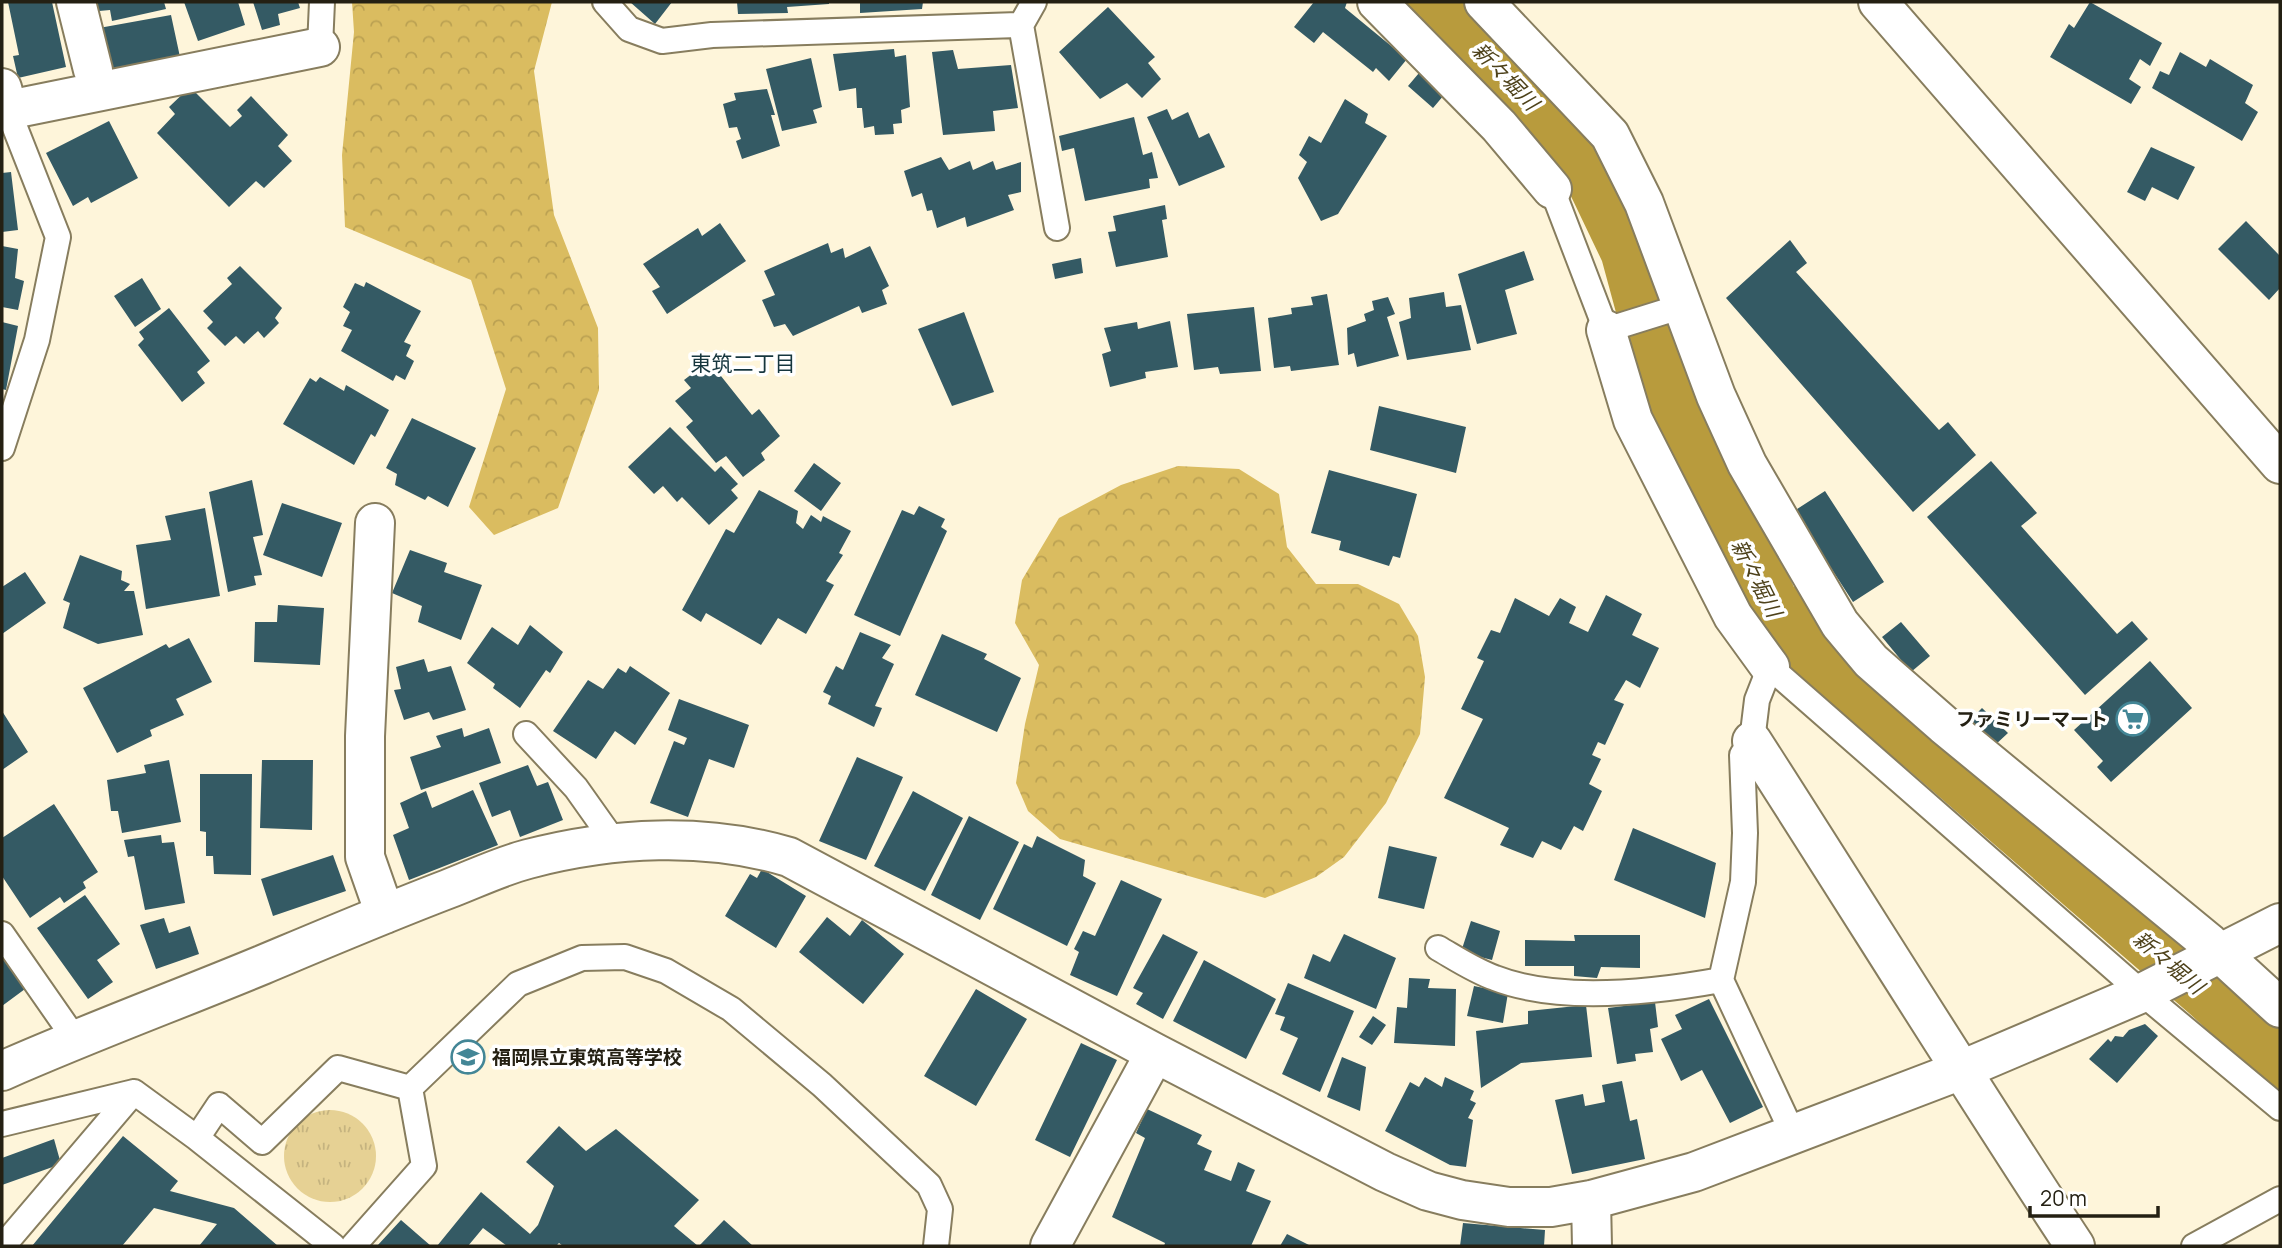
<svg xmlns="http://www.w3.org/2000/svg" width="2282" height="1248" font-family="Manrope,'Noto Sans JP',sans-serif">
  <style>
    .grass { fill: url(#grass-tufts) }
    .forest { fill: url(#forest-crowns) }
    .water { fill: #b89b3d }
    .building { fill: #345a64 }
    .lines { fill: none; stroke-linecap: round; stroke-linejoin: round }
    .service-casing { stroke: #877d5e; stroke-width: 28 }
    .minor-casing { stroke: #877d5e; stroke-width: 42 }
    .tertiary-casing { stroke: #877d5e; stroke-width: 42 }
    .service { stroke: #fff; stroke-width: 24 }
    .minor { stroke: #fff; stroke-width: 38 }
    .tertiary { stroke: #fff; stroke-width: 38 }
    .labels { text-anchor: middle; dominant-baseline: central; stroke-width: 7; stroke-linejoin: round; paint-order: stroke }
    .poi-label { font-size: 19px; font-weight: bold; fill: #242013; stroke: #fff; text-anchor: end }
    .water-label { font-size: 21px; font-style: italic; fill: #4e421b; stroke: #fff }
    .neighbourhood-label { font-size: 21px; fill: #16363e; stroke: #fff }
  </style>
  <defs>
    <pattern id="grass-tufts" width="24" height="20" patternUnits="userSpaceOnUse" patternTransform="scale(1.75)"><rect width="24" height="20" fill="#e6d194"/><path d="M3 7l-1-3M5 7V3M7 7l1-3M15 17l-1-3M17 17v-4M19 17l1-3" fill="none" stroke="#c5b37f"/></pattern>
    <pattern id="forest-crowns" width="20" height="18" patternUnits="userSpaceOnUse" patternTransform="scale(1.75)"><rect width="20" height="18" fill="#dabc60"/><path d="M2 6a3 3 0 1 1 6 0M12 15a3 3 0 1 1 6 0" fill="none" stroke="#bba152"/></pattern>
  </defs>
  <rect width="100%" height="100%" fill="#fef5da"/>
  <path class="grass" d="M284 1156a46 46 0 1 1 92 0a46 46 0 1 1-92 0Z"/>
  <path class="forest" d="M 352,2 L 552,2 L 534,71 L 554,215 L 598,328 L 599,390 L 558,508 L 494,535 L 469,507 L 506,389 L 471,280 L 345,227 L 342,155 L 354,32 Z
    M 1178,466 L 1239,469 L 1279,494 L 1287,547 L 1316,584 L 1358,584 L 1399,604 L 1418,636 L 1425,677 L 1420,734 L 1386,803 L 1344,857 L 1316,877 L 1265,898 L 1060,839 L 1028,811 L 1016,783 L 1025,724 L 1039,665 L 1015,623 L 1022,580 L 1059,518 L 1121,485 Z"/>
  <path class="water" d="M 1395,2 L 1468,2 L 1581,119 L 1630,198 L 1656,293 L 1794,587 L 1801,584 L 2280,1022 L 2280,1097 L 2190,1014 L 1906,768 L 1836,713 L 1791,672 L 1754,623 L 1666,460 L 1621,331 L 1602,261 L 1568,190 Z"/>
  <path class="building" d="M 8,2 L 52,2 L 66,67 L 18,78 L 13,56 L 19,55 Z
    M 97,2 L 164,2 L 166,9 L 112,21 L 110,10 L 99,11 Z
    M 184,2 L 238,2 L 245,25 L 198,41 Z
    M 253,2 L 298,2 L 300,8 L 278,14 L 280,25 L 262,30 Z
    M 630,2 L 672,2 L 655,24 Z
    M 737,2 L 829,2 L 829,4 L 787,7 L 788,13 L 738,14 Z
    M 860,2 L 923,2 L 922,9 L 860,13 Z
    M 1314,2 L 1347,2 L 1345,8 L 1407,59 L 1389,81 L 1376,68 L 1373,72 L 1323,32 L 1314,43 L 1294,27 Z
    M 2090,2 L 2162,43 L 2150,66 L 2140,59 L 2129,79 L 2141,87 L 2131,104 L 2050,57 L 2069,24 L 2074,28 Z
    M 1108,7 L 1155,57 L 1148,63 L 1161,79 L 1142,98 L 1127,83 L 1100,99 L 1059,52 Z
    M 171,15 L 180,57 L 108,71 L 99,28 Z
    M 894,49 L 895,57 L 906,55 L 910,107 L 901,110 L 902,123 L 893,124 L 894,134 L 875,135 L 874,126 L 864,128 L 862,108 L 857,108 L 856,88 L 839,91 L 833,54 Z
    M 953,50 L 958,69 L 1011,65 L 1018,108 L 993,111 L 995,131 L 943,135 L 932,52 Z
    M 2180,52 L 2206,67 L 2210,59 L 2253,85 L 2245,103 L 2258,112 L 2242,141 L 2152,88 L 2160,71 L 2169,75 Z
    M 811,58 L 822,107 L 813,110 L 817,123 L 782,131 L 766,69 Z
    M 1419,73 L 1444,95 L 1433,108 L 1408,86 Z
    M 190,87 L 230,127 L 242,116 L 237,110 L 251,96 L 288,135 L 278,146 L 292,161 L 264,188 L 256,181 L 229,207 L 157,133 L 175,114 L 169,107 Z
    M 767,89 L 775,115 L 771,115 L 780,146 L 742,159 L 736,141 L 741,139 L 737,127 L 729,128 L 723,104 L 736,100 L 734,93 Z
    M 1345,99 L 1368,114 L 1365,123 L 1387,136 L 1338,214 L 1321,221 L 1298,178 L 1307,162 L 1299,155 L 1309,136 L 1321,143 Z
    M 1167,109 L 1172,120 L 1188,112 L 1199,138 L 1209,133 L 1225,167 L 1179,186 L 1147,117 Z
    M 1134,117 L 1143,155 L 1152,152 L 1158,178 L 1149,179 L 1150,188 L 1085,201 L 1074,148 L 1062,151 L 1059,136 Z
    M 109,121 L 138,178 L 91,203 L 88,197 L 73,206 L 46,153 Z
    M 2151,147 L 2195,167 L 2178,200 L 2152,187 L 2145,201 L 2127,192 Z
    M 941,157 L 949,170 L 970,161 L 973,170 L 993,161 L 996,170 L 1021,162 L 1021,192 L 1008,195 L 1014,210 L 967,227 L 965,217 L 937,228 L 932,210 L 927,211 L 922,193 L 912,197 L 904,171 Z
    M 11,172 L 18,230 L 2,232 L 2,173 Z
    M 1165,205 L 1167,219 L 1162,220 L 1168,257 L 1116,267 L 1108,232 L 1116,231 L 1113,216 Z
    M 2246,221 L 2280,256 L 2280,288 L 2269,300 L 2218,249 Z
    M 720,223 L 746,261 L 667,314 L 652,291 L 660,287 L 643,264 L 698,228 L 702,236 Z
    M 1790,240 L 1807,263 L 1796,272 L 1939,430 L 1948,422 L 1976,455 L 1913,512 L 1726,298 Z
    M 828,243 L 831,253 L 843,248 L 845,258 L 870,246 L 889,286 L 882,290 L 887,304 L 862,313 L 859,306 L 793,336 L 785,324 L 774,327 L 762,300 L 775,295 L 764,271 Z
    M 2,246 L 18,249 L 15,278 L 24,281 L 18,310 L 2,307 Z
    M 1524,251 L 1534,280 L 1505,290 L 1517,334 L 1477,344 L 1458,274 Z
    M 1081,258 L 1083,273 L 1055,279 L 1052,264 Z
    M 240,266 L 282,308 L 275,318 L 279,323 L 264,338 L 258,331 L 244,344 L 236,336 L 225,346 L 207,328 L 213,322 L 203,311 L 232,284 L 227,278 Z
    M 142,278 L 161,309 L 135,327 L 114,296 Z
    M 366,282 L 421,311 L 404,342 L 411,345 L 406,356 L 414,361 L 405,380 L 396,375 L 393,381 L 341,351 L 352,330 L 343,326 L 350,312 L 343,307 L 355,283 L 364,287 Z
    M 1444,292 L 1446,307 L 1461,305 L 1471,350 L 1407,360 L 1399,322 L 1411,318 L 1409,298 Z
    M 1327,294 L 1339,365 L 1291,371 L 1290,366 L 1274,368 L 1268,318 L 1292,314 L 1291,308 L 1313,305 L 1311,297 Z
    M 1388,297 L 1395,314 L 1387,317 L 1399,356 L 1357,367 L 1354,353 L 1348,355 L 1347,328 L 1366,321 L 1364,314 L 1374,310 L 1372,301 Z
    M 1254,307 L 1261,371 L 1220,374 L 1218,367 L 1194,370 L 1187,314 Z
    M 169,308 L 210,361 L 197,372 L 205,383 L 182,402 L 138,345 L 144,339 L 139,332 Z
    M 964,312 L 994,392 L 952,406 L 918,329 Z
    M 1170,321 L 1178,367 L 1145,372 L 1146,378 L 1110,387 L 1102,354 L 1111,351 L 1104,328 L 1137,322 L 1138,329 Z
    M 2,322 L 18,326 L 6,390 L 2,389 Z
    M 709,361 L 752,415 L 759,409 L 780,436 L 761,453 L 765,460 L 743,477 L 726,456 L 716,463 L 686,427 L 693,421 L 675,401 L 691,388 L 684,380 Z
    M 320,377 L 344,391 L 346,385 L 389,410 L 375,437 L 371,434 L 354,465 L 283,424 L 310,378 L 316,382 Z
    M 1379,406 L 1466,427 L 1456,473 L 1370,450 Z
    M 412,418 L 476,448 L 448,507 L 428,496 L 425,500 L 395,485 L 397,474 L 386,468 Z
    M 670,427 L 715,472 L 721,466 L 738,484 L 731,490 L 738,498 L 709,525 L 682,497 L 677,502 L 663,486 L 654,494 L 628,467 Z
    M 1991,461 L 2037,513 L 2021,526 L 2117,634 L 2132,621 L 2148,639 L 2085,695 L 1927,517 Z
    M 814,463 L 841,483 L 821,511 L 794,491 Z
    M 1329,470 L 1417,494 L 1400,558 L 1393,556 L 1389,566 L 1339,550 L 1341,541 L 1311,533 Z
    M 252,480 L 263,535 L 253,537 L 262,575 L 254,576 L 256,585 L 228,592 L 209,492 Z
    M 759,490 L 798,511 L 796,523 L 803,529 L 811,515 L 821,522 L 823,516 L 851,531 L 839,553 L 843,555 L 826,581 L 834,585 L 806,634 L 778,618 L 761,645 L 706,613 L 701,622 L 682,610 L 726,529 L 734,533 Z
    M 1825,491 L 1884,582 L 1853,602 L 1794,511 Z
    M 282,503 L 342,523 L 322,577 L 263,555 Z
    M 919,506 L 945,519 L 941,527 L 947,531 L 900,636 L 854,615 L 902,510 L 914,515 Z
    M 205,508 L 220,596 L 146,609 L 136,545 L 171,540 L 165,516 Z
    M 410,550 L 447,563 L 444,572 L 482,585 L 461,640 L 418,622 L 422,606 L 392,593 Z
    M 80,555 L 122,571 L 121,580 L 130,584 L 124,591 L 134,591 L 143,635 L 98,644 L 63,628 L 70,603 L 63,600 Z
    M 25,572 L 46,603 L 2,634 L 2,587 Z
    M 1606,595 L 1642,614 L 1632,635 L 1659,648 L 1640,688 L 1626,680 L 1614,700 L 1624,704 L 1605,745 L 1598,742 L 1592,755 L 1601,759 L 1589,784 L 1602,791 L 1583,831 L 1574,826 L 1561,850 L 1542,841 L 1533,858 L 1500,845 L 1509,828 L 1444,798 L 1483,719 L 1461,709 L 1484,661 L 1477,658 L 1491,630 L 1500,633 L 1515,598 L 1549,616 L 1560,598 L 1576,607 L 1569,623 L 1588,632 Z
    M 278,605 L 324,608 L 320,665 L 254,662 L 255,622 L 277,622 Z
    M 1901,622 L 1930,656 L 1911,672 L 1882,637 Z
    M 530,625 L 563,652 L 550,673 L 546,670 L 520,708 L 493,688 L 495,684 L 467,663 L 492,627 L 518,645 Z
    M 860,632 L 891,645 L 882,658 L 894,664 L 875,706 L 882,708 L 874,727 L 828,704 L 831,696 L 823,692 L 836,666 L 843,670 Z
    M 942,634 L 987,654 L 984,659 L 1021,678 L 997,732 L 915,695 Z
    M 189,638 L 212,682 L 176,699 L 184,715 L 150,730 L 152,736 L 117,753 L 83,688 L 166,644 L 169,648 Z
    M 424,659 L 428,672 L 451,666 L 466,710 L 433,720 L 429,712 L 404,720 L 394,690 L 401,689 L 396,667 Z
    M 2150,661 L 2192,708 L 2111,782 L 2097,767 L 2103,761 L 2074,730 Z
    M 630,666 L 670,693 L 635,745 L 615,731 L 596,759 L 553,731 L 588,680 L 603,689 L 618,668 L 626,673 Z
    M 679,699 L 749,725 L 734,768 L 709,759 L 688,817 L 650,803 L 674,741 L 684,745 L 687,738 L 668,730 Z
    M 1982,708 L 2008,733 L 1994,746 L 1969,721 Z
    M 2,711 L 28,752 L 2,770 Z
    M 462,728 L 464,737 L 489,728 L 501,763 L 421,790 L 410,757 L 441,747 L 436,736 Z
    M 857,757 L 903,777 L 866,860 L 819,841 Z
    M 169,760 L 181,822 L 122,833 L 118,811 L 111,811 L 107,780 L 146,773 L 144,765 Z
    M 262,760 L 313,760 L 312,830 L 260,828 Z
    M 528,765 L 537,786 L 548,782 L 563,820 L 520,837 L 510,810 L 492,817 L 479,783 Z
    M 200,774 L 252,774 L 251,875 L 214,874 L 213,856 L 206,856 L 206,832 L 200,831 Z
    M 473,790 L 498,845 L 409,880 L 393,835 L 409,828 L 400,803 L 426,791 L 432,808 Z
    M 913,791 L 963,818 L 925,891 L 874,866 Z
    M 54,804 L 98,872 L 83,882 L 86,888 L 64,903 L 60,897 L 30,918 L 2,876 L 2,838 Z
    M 969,816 L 1019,842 L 980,920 L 931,895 Z
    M 1633,828 L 1716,863 L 1705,918 L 1614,880 Z
    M 161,835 L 162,843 L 174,842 L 185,903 L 145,910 L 134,856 L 128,857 L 124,840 Z
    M 1037,836 L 1085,860 L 1083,876 L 1096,883 L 1067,946 L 993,909 L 1024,844 L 1032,848 Z
    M 1389,846 L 1437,857 L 1424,909 L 1378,898 Z
    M 333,855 L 346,891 L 273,916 L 261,879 Z
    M 762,869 L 806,896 L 776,948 L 725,916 L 750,874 L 757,878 Z
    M 1121,880 L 1162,899 L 1117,996 L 1070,975 L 1079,952 L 1074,949 L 1083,931 L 1095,936 Z
    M 85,895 L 120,944 L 97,960 L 113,982 L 88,999 L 37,928 Z
    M 827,917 L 850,936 L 862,920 L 904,954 L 863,1004 L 799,952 Z
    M 164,918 L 169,933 L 190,926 L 199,954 L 156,969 L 140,925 Z
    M 1471,921 L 1500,931 L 1492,960 L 1461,952 Z
    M 1163,934 L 1198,952 L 1163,1019 L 1136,1004 L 1143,993 L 1133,988 Z
    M 1344,934 L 1396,958 L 1376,1009 L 1304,978 L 1313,954 L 1330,962 Z
    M 1574,935 L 1640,935 L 1640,968 L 1601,967 L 1597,978 L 1574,976 L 1574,966 L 1525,966 L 1525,940 L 1575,941 Z
    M 2,957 L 25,989 L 2,1006 Z
    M 1204,960 L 1276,999 L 1246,1059 L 1173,1021 Z
    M 1409,978 L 1430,979 L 1428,988 L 1456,989 L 1455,1046 L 1394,1043 L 1397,1007 L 1407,1008 Z
    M 1288,983 L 1354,1011 L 1320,1092 L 1282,1074 L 1298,1038 L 1280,1030 L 1285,1017 L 1275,1014 Z
    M 1474,986 L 1508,993 L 1503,1023 L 1467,1016 Z
    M 976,989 L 1027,1019 L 976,1106 L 924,1076 Z
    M 1709,999 L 1763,1107 L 1730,1123 L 1702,1070 L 1681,1081 L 1661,1039 L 1682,1029 L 1675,1015 Z
    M 1655,1002 L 1658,1027 L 1650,1029 L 1653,1052 L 1635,1054 L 1636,1061 L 1617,1064 L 1608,1008 Z
    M 1586,1005 L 1592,1057 L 1521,1063 L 1481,1088 L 1476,1031 L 1528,1024 L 1528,1011 Z
    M 1373,1016 L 1386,1025 L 1372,1045 L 1359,1037 Z
    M 2145,1024 L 2158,1036 L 2117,1083 L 2089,1059 L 2108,1039 L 2111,1042 L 2115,1036 L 2123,1037 L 2129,1030 Z
    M 1081,1043 L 1117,1060 L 1070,1157 L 1035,1140 Z
    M 1342,1057 L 1366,1067 L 1360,1111 L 1327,1097 Z
    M 1425,1077 L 1442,1087 L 1445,1077 L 1474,1091 L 1470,1100 L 1476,1103 L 1468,1118 L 1473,1120 L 1466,1167 L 1450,1165 L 1385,1131 L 1410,1082 L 1419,1087 Z
    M 1622,1081 L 1630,1121 L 1637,1119 L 1645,1159 L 1572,1174 L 1555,1100 L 1583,1094 L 1585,1106 L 1605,1102 L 1602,1085 Z
    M 1147,1109 L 1202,1135 L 1197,1144 L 1212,1151 L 1204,1170 L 1231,1181 L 1238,1162 L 1255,1170 L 1246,1191 L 1271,1201 L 1251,1246 L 1164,1246 L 1165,1243 L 1112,1217 L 1145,1138 L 1136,1133 Z
    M 559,1126 L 586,1151 L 616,1129 L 699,1200 L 674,1226 L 698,1246 L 563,1246 L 559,1243 L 556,1246 L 507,1246 L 483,1228 L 468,1246 L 437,1246 L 481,1192 L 530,1234 L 538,1225 L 554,1186 L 526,1162 Z
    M 123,1136 L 178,1181 L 170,1191 L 234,1208 L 278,1246 L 199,1246 L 217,1224 L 154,1208 L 122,1246 L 32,1246 Z
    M 54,1139 L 61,1164 L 2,1185 L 2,1158 Z
    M 401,1220 L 431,1246 L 377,1246 Z
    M 724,1220 L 753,1246 L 699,1246 Z
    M 1463,1223 L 1545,1230 L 1544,1246 L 1460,1246 Z
    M 1287,1234 L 1311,1246 L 1280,1246 Z"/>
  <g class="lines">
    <defs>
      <path id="service" d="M 605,2 L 629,29 L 662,41 L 712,35 L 1021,25 L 1034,2
        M 1021,25 L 1057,228
        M 320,47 L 322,2
        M 1552,189 L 1606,330 L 1683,306
        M 2,448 L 37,340 L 58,237 L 8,110
        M 526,734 L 576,788 L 615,843
        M 2,934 L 75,1039
        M 1438,948 C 1457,959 1475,971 1495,978 C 1559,1003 1655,992 1721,980
        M 410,1088 L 518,984 L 582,958 L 625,957 L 666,971 L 731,1009 L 822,1085 L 929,1185 L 940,1209 L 936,1246
        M 2,1124 L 134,1092 L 197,1138 L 333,1246
        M 1793,1134 L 1721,980 L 1743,882 L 1745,833 L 1742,755 L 1752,741 L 1757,700 L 1770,667 L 2142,993 L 2280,1108
        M 197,1138 L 219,1105 L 262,1142 L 338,1068 L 410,1088 L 424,1166 L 353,1246
        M 3,1246 L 134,1092
        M 2194,1246 L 2280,1199"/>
      <path id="minor" d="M 76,2 L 93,70
        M 1377,2 L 1499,126 L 1552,189
        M 1484,2 L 1610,135 L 1644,203 L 1716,396 L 1747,464 L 1840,624 L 1871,661 L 1944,725 L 2209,943 L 2280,1008
        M 2,88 L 8,110 L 320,47
        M 1606,330 L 1633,420 L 1733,616 L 1770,667
        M 375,523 L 365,736 L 365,857 L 385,914
        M 1752,741 C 1860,909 1965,1079 2075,1246
        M 2,1071 C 88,1033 175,1001 262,965 C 324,939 385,913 448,889 C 474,879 501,866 528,859 C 612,837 705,832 789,857 L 1155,1053 L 1385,1172 L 1428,1191 L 1462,1200 L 1509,1207 L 1551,1207 L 1591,1200 L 1694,1172 L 1959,1071 L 2142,993
        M 1591,1200 L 1592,1246
        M 1050,1246 L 1155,1053"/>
      <path id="tertiary" d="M 1878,2 L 2280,464
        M 2142,993 L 2280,923"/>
    </defs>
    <use href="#service" class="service-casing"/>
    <use href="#minor" class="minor-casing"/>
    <use href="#tertiary" class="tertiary-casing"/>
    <use href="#service" class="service"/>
    <use href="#minor" class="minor"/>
    <use href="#tertiary" class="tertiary"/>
  </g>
  <defs>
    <symbol id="supermarket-ring" viewBox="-11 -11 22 22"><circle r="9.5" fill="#fff" stroke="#438696" stroke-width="1.5"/><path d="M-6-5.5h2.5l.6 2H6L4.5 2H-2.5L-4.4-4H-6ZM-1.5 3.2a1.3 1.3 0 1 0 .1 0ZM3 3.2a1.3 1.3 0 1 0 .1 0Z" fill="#438696"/></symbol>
    <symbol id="school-ring" viewBox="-11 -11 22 22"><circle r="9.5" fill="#fff" stroke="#438696" stroke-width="1.5"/><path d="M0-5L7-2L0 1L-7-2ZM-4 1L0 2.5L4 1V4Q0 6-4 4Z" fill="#438696"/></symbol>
  </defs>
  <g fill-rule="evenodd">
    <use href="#supermarket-ring" x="2114" y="700" width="38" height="38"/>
    <use href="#school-ring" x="449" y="1038" width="38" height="38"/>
  </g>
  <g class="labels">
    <g class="poi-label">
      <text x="2108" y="719">ファミリーマート</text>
      <text x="492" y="1057" text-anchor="start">福岡県立東筑高等学校</text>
    </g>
    <g class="water-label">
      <text transform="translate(1506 76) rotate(46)">新々堀川</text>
      <text transform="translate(1757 578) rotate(63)">新々堀川</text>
      <text transform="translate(2169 962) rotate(40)">新々堀川</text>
    </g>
    <g class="neighbourhood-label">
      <text x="743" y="363">東筑二丁目</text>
    </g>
  </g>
  <rect width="2282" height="1248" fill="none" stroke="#242013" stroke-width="7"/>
  <path d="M2030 1206v10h128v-10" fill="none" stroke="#242013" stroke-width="3.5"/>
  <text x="2040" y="1206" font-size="21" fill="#242013" stroke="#ffffff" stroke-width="5" paint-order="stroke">20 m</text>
</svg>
